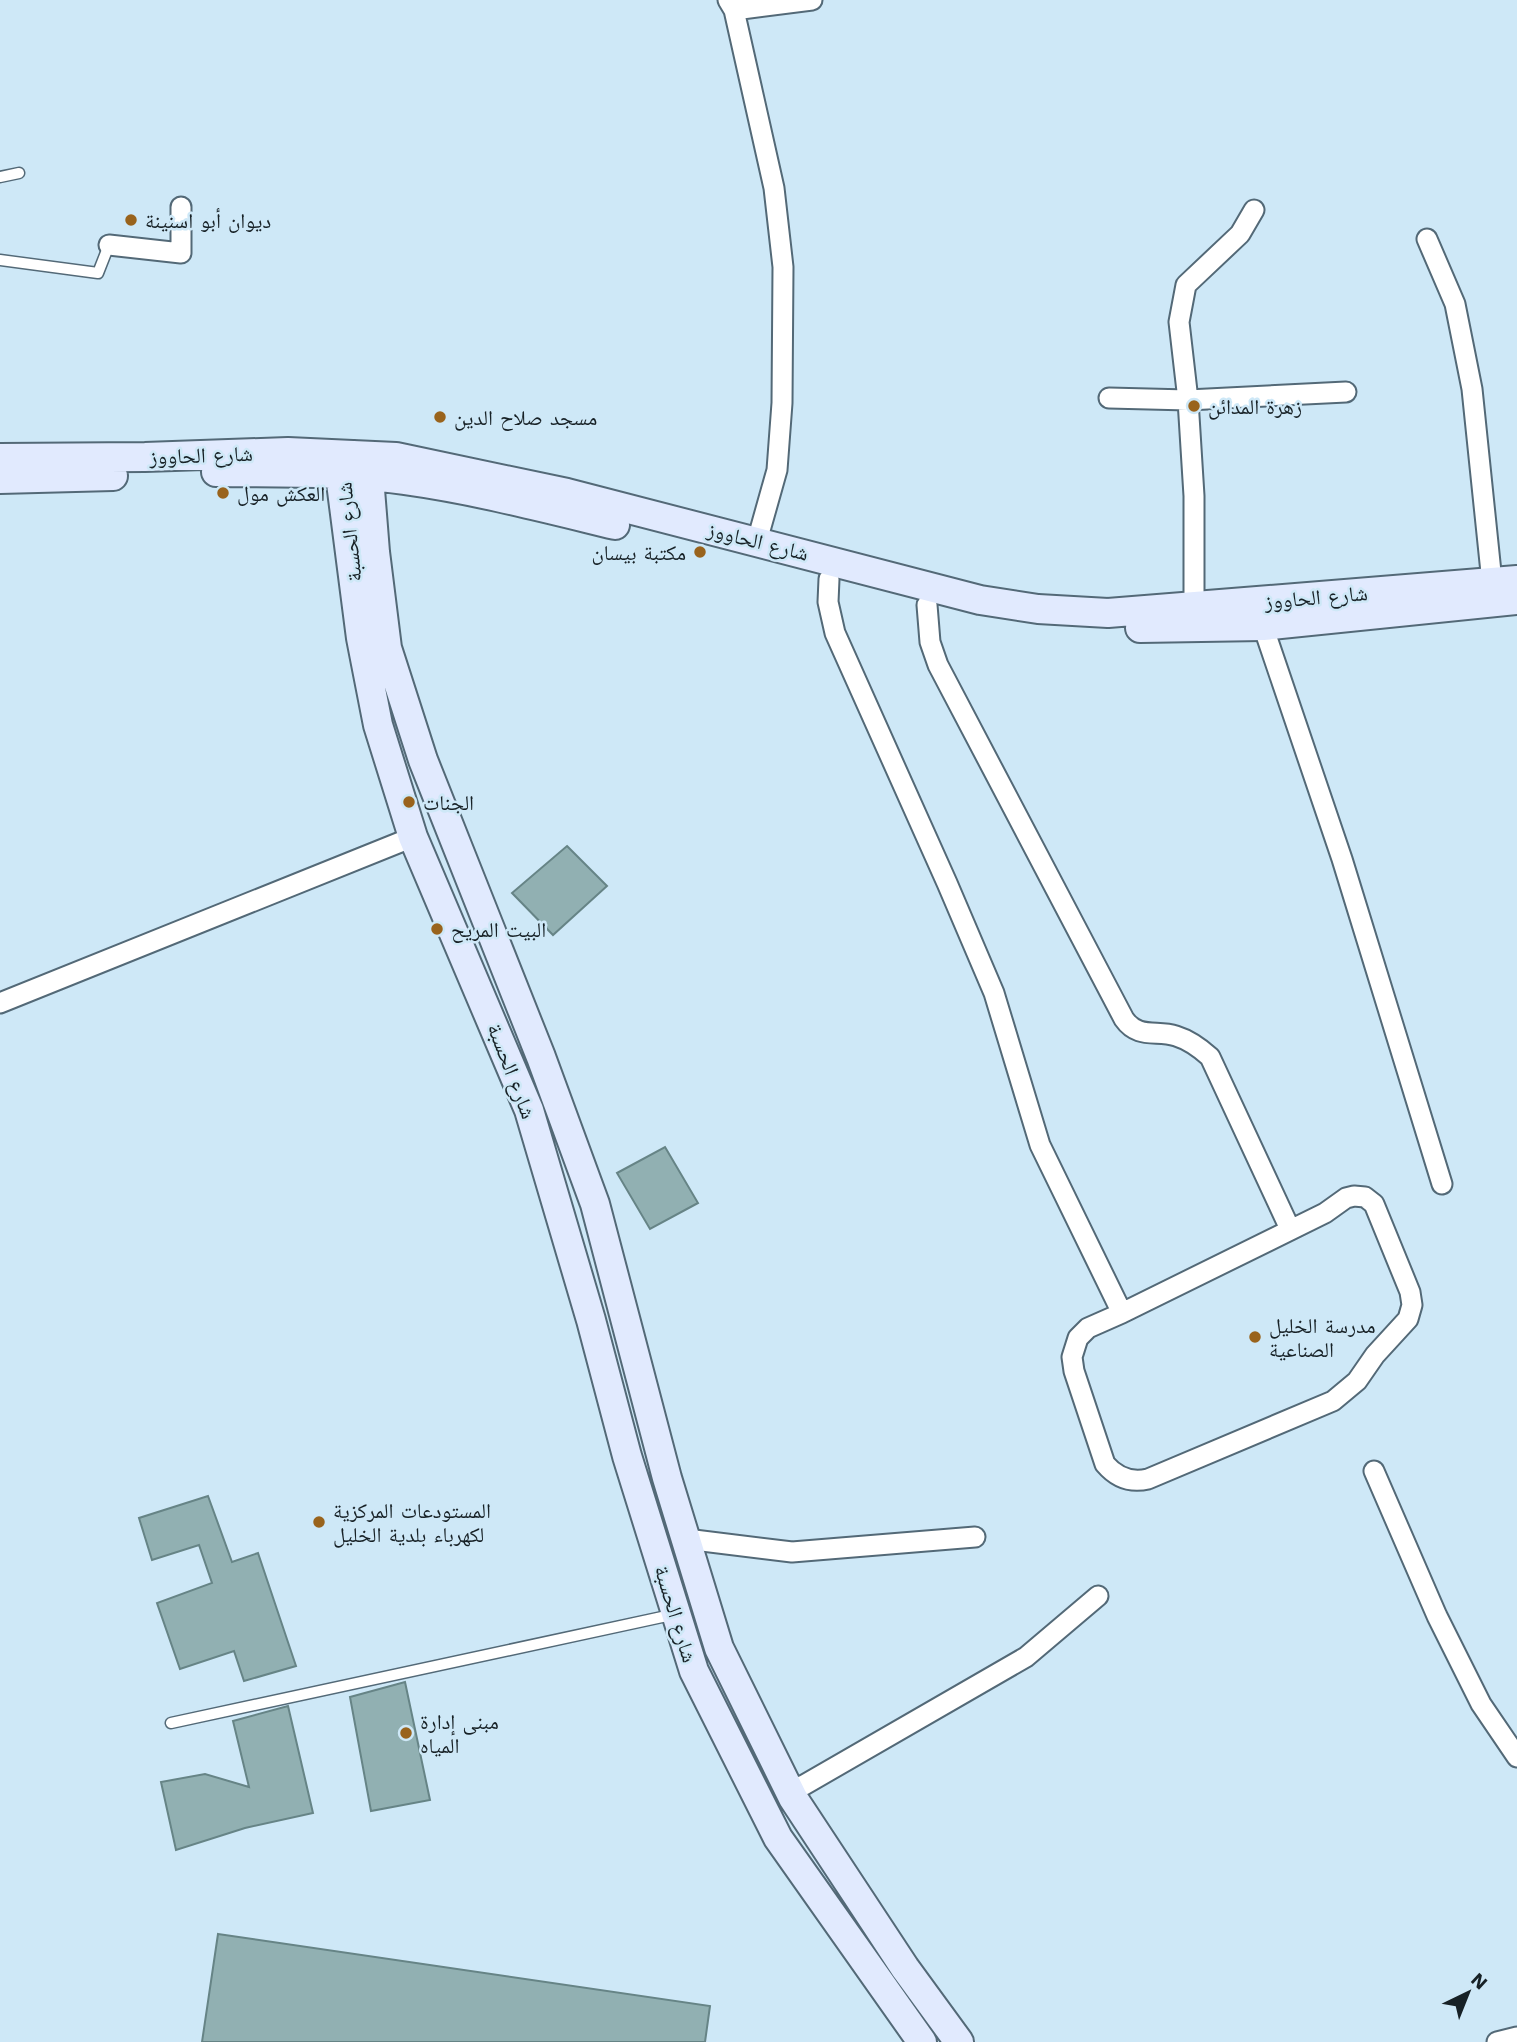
<svg xmlns="http://www.w3.org/2000/svg" width="1517" height="2042" font-family="'Work Sans','Noto Naskh Arabic',sans-serif">
  <style>
    .building { fill: #91b0b2; stroke: #668486; stroke-width: 2 }
    .lines { fill: none; stroke-linecap: round; stroke-linejoin: round }
    .lane-casing { stroke: #536977; stroke-width: 13 }
    .street-casing { stroke: #536977; stroke-width: 23 }
    .secondary-casing { stroke: #536977; stroke-width: 32 }
    .lane { stroke: #fff; stroke-width: 10 }
    .street { stroke: #fff; stroke-width: 19 }
    .secondary { stroke: #e1eafe; stroke-width: 28 }
    .poi-dot { fill: #99631c; stroke: #cee8f7; stroke-width: 2.5 }
    .labels { text-anchor: middle; dominant-baseline: central; stroke-width: 5; stroke-linejoin: round; paint-order: stroke }
    .poi-label { font-size: 21px; fill: #172126; stroke: #cee8f7; text-anchor: start }
    .street-label { font-size: 21px; fill: #172126; stroke: #cee8f7 }
  </style>
  <rect width="100%" height="100%" fill="#cee8f7"/>
  <path class="building" d="M 567,846 L 607,886 L 553,935 L 512,893 Z
    M 665,1147 L 698,1203 L 650,1229 L 617,1173 Z
    M 208,1496 L 232,1562 L 258,1553 L 296,1666 L 244,1681 L 234,1651 L 180,1669 L 157,1603 L 212,1583 L 199,1545 L 152,1560 L 139,1518 Z
    M 405,1682 L 430,1800 L 371,1811 L 350,1697 Z
    M 288,1706 L 313,1813 L 245,1828 L 176,1850 L 161,1782 L 205,1774 L 249,1787 L 233,1721 Z
    M 218,1934 L 710,2006 L 705,2042 L 202,2042 Z"/>
  <g class="lines">
    <defs>
      <path id="lane" d="M 0,177 L 19,173
        M 0,260 L 98,273 L 109,245
        M 171,1723 L 676,1614"/>
      <path id="street" d="M 728,0 L 734,10 L 774,188 L 783,267 L 782,403 L 777,470 L 757,541
        M 734,10 L 812,0
        M 1427,239 L 1455,304 L 1472,389 L 1492,582
        M 109,245 L 181,253 L 181,207
        M 1109,398 L 1188,400 L 1346,392
        M 829,579 L 828,602 L 835,633 L 947,883 L 994,993 L 1040,1145 L 1122,1313
        M 927,605 L 930,642 L 938,665 L 1124,1019 C 1138,1039 1156,1030 1176,1036 C 1189,1040 1200,1048 1210,1057 L 1290,1229
        M 1194,607 L 1194,496 L 1188,400 L 1179,322 L 1186,285 L 1240,234 L 1254,210
        M 1263,626 L 1342,859 L 1442,1184
        M 0,1003 L 413,837
        M 1354,1196 L 1365,1197 L 1374,1204 L 1410,1292 L 1412,1305 L 1408,1319 L 1375,1355 L 1357,1381 L 1333,1401 L 1148,1479 C 1131,1483 1117,1478 1105,1464 L 1074,1371 L 1072,1357 L 1078,1338 L 1088,1328 L 1122,1313 L 1325,1213 L 1346,1198 Z
        M 1374,1471 L 1437,1616 L 1481,1704 L 1517,1757
        M 686,1539 L 792,1552 L 975,1537
        M 789,1790 L 804,1785 L 1026,1657 L 1098,1596
        M 1497,2042 L 1517,2037"/>
      <path id="secondary" d="M 0,458 L 145,457 L 288,452 L 396,457 L 567,493 L 980,600 L 1038,609 L 1108,613 L 1517,580
        M 216,472 C 279,473 342,471 404,480 C 476,490 545,508 615,525
        M 0,479 L 113,476
        M 1140,628 L 1263,626 L 1517,600
        M 922,2042 L 778,1838 L 694,1671 L 627,1456 L 591,1320 L 529,1110 L 413,837 L 378,725 L 361,638 L 340,475 L 354,455 L 369,477 L 375,552 L 387,648 L 423,760 L 541,1057 L 595,1204 L 667,1478 L 719,1648 L 793,1798 L 905,1968 L 959,2042"/>
    </defs>
    <use href="#lane" class="lane-casing"/>
    <use href="#street" class="street-casing"/>
    <use href="#secondary" class="secondary-casing"/>
    <use href="#lane" class="lane"/>
    <use href="#street" class="street"/>
    <use href="#secondary" class="secondary"/>
  </g>
  <g class="poi-dot">
    <circle cx="131" cy="220" r="7"/>
    <circle cx="1194" cy="406" r="7"/>
    <circle cx="440" cy="417" r="7"/>
    <circle cx="223" cy="493" r="7"/>
    <circle cx="700" cy="552" r="7"/>
    <circle cx="409" cy="802" r="7"/>
    <circle cx="437" cy="929" r="7"/>
    <circle cx="1255" cy="1337" r="7"/>
    <circle cx="319" cy="1522" r="7"/>
    <circle cx="406" cy="1733" r="7"/>
  </g>
  <g class="labels">
    <g class="poi-label">
      <text x="145" y="220">ديوان أبو اسنينة</text>
      <text x="1208" y="406">زهرة المدائن</text>
      <text x="454" y="417">مسجد صلاح الدين</text>
      <text x="237" y="493">العكش مول</text>
      <text x="686" y="552" text-anchor="end">مكتبة بيسان</text>
      <text x="423" y="802">الجنات</text>
      <text x="451" y="929">البيت المريح</text>
      <text x="1269" y="1325">مدرسة الخليل<tspan x="1269" dy="24">الصناعية</tspan></text>
      <text x="333" y="1510">المستودعات المركزية<tspan x="333" dy="24">لكهرباء بلدية الخليل</tspan></text>
      <text x="420" y="1721">مبنى إدارة<tspan x="420" dy="24">المياه</tspan></text>
    </g>
    <g class="street-label">
      <text transform="translate(201 455) rotate(-2)">شارع الحاووز</text>
      <text transform="translate(349 532) rotate(-96)">شارع الحسبة</text>
      <text transform="translate(758 541) rotate(14)">شارع الحاووز</text>
      <text transform="translate(1316 597) rotate(-5)">شارع الحاووز</text>
      <text transform="translate(512 1071) rotate(69)">شارع الحسبة</text>
      <text transform="translate(676 1614) rotate(73)">شارع الحسبة</text>
    </g>
  </g>
  <g transform="translate(1468 1993) rotate(43)" stroke="#cee8f7" stroke-width="5" paint-order="stroke">
  <path d="M0-5L12 26L0 18L-12 26Z" fill="#172126"/>
  <text y="-10" font-size="19" font-weight="bold" text-anchor="middle" fill="#172126">N</text>
  </g>
</svg>
